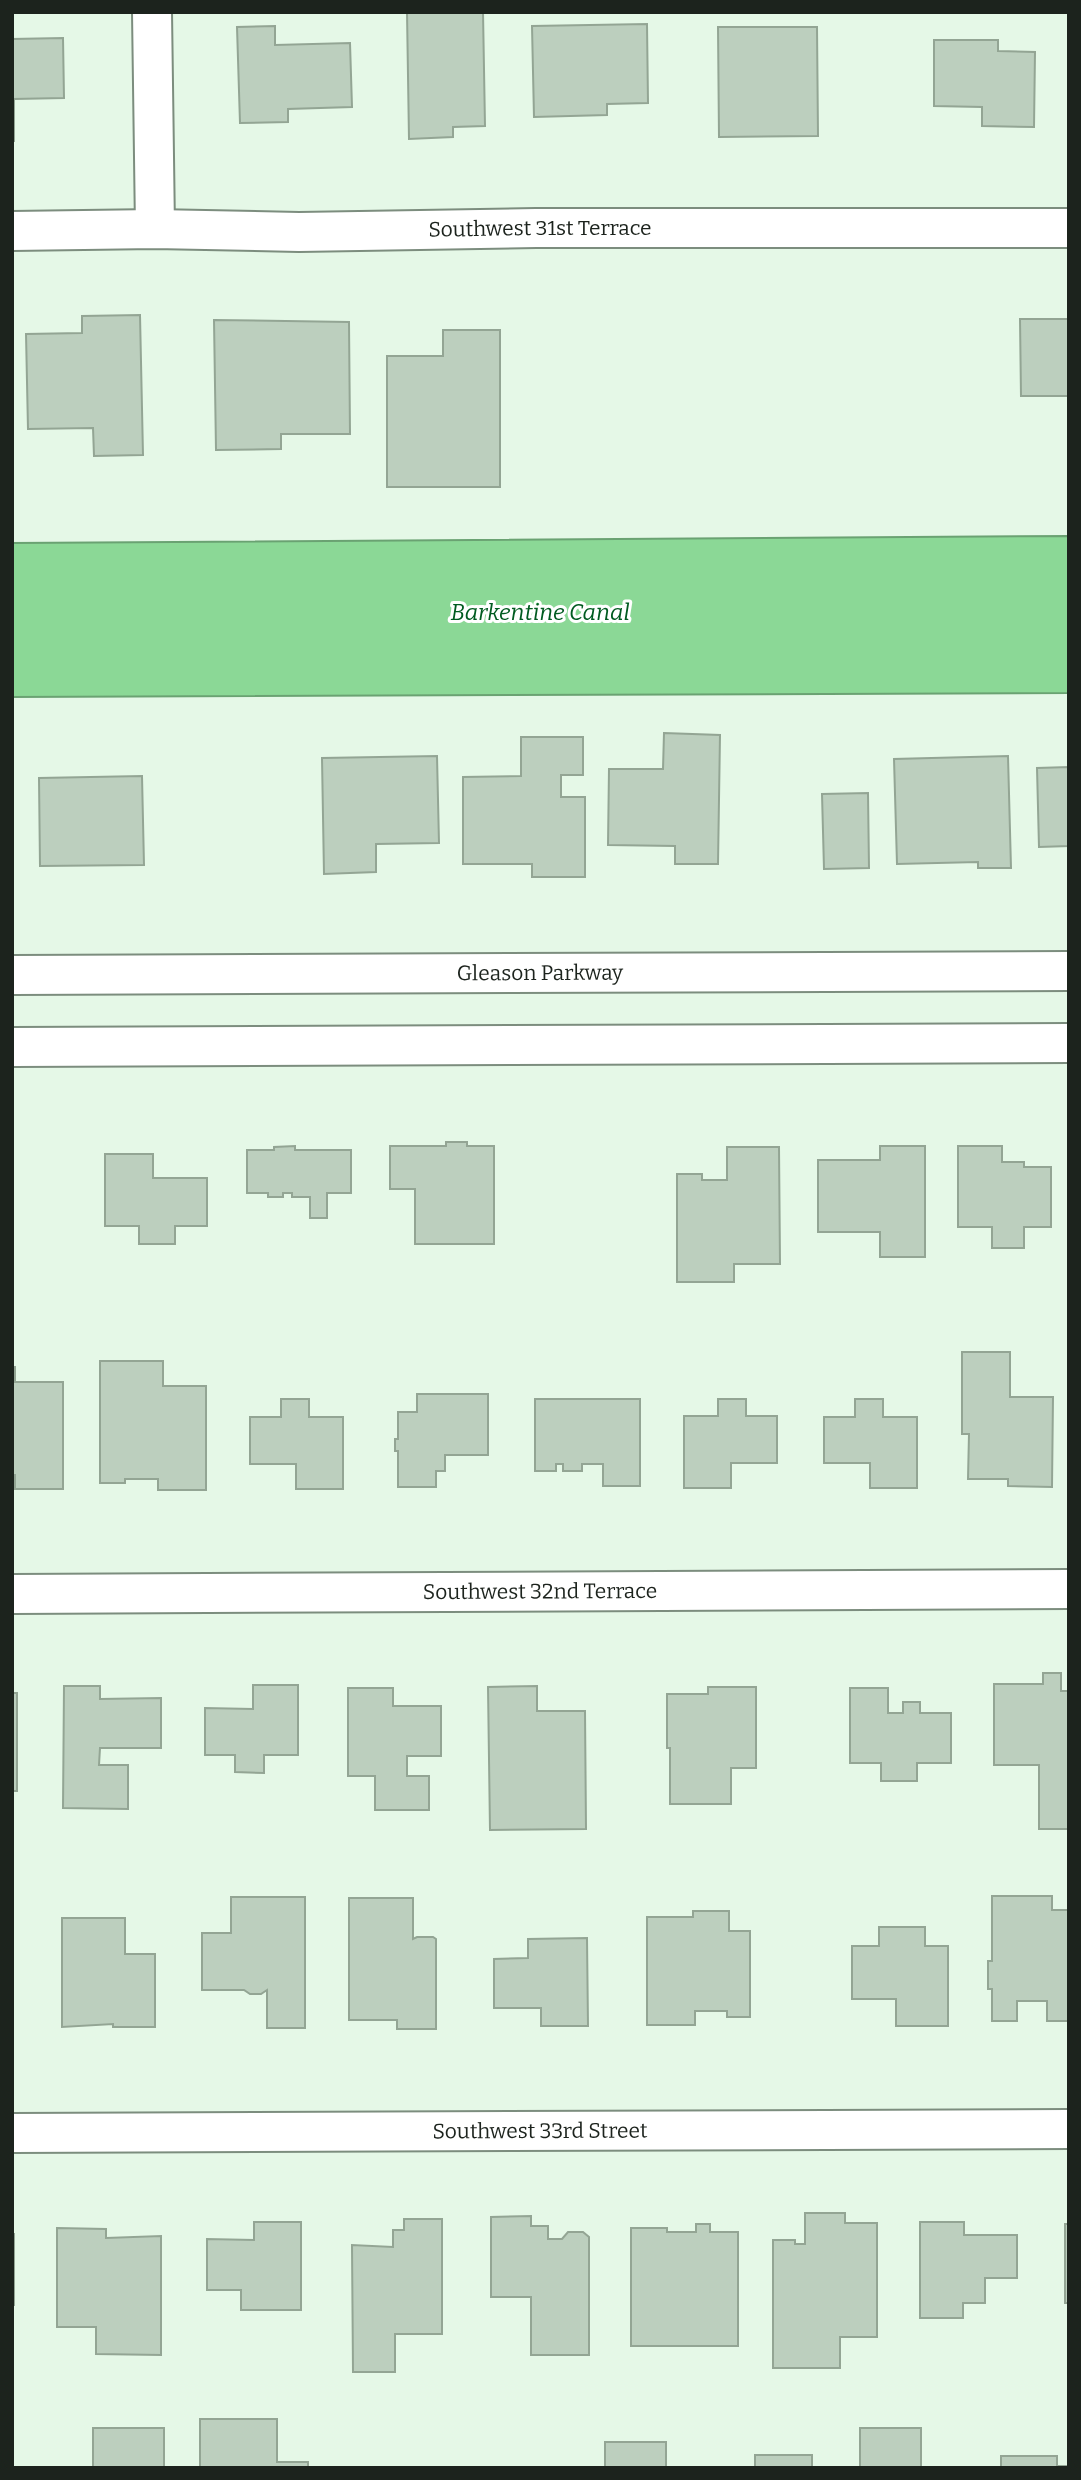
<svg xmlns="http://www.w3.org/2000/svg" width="1081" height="2480" font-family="Bitter,serif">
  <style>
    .water { fill: #8bd896; stroke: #6aa272; stroke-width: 2 }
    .building { fill: #bccfbe; stroke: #93a594; stroke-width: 2 }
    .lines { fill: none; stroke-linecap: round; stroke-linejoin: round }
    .minor-casing { stroke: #7c8d7e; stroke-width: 42 }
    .major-casing { stroke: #7c8d7e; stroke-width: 42 }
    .minor { stroke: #fff; stroke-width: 38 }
    .major { stroke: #fff; stroke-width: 38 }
    .labels { text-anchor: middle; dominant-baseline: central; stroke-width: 6; stroke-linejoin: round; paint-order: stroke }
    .street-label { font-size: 21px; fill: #1c231d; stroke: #fff }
    .water-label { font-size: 23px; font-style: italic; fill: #005b20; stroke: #fff }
  </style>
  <rect width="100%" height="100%" fill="#e5f8e7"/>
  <path class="water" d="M 1069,536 L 1069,693 L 12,697 L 12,543 Z"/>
  <path class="building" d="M 407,12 L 483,12 L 485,126 L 453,127 L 453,137 L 409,139 Z
    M 647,24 L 648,103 L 607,104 L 607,115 L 534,117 L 532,26 Z
    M 275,26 L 275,45 L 350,43 L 352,107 L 288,109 L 288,122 L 240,123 L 237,27 Z
    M 718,27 L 817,27 L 818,136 L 719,137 Z
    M 63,38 L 64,98 L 14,99 L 14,141 L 12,141 L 12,39 Z
    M 934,40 L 998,40 L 998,51 L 1035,52 L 1034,127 L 982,126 L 982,107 L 934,106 Z
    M 140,315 L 143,455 L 94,456 L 93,428 L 28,429 L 26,334 L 82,333 L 82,316 Z
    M 1020,319 L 1069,319 L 1069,396 L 1021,396 Z
    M 214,320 L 349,322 L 350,434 L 281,434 L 281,449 L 216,450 Z
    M 443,330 L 500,330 L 500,487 L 387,487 L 387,356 L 443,356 Z
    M 664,733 L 720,735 L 718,864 L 675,864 L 675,846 L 608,845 L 609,769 L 663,769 Z
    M 521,737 L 583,737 L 583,775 L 561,775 L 561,797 L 585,797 L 585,877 L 532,877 L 532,864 L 463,864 L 463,777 L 521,776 Z
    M 437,756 L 439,843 L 376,844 L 376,872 L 324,874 L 322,758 Z
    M 1008,756 L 1011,868 L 978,868 L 978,862 L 897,864 L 894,759 Z
    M 1069,767 L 1069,846 L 1039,847 L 1037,768 Z
    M 142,776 L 144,865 L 40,866 L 39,778 Z
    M 868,793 L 869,868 L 824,869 L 822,794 Z
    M 446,1142 L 467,1142 L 467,1146 L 494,1146 L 494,1244 L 415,1244 L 415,1189 L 390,1189 L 390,1146 L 446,1146 Z
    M 295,1146 L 295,1150 L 351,1150 L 351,1193 L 327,1193 L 327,1218 L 310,1218 L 310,1197 L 292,1197 L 292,1193 L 283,1193 L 283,1197 L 268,1197 L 268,1193 L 247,1193 L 247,1150 L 274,1150 L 274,1147 Z
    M 880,1146 L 925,1146 L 925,1257 L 880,1257 L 880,1232 L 818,1232 L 818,1160 L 880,1160 Z
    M 958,1146 L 1002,1146 L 1002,1162 L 1024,1162 L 1024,1167 L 1051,1167 L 1051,1227 L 1024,1227 L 1024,1248 L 992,1248 L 992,1227 L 958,1227 Z
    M 727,1147 L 779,1147 L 780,1264 L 734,1264 L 734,1282 L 677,1282 L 677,1174 L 702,1174 L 702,1180 L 727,1180 Z
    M 105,1154 L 153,1154 L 153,1178 L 207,1178 L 207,1226 L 175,1226 L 175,1244 L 139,1244 L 139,1226 L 105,1226 Z
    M 962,1352 L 1010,1352 L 1010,1397 L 1053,1397 L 1052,1487 L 1008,1486 L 1008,1479 L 968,1479 L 969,1434 L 962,1434 Z
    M 100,1361 L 163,1361 L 163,1386 L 206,1386 L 206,1490 L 158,1490 L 158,1479 L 125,1479 L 125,1483 L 100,1483 Z
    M 12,1367 L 15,1367 L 15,1382 L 63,1382 L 63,1489 L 15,1489 L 15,1475 L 12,1475 Z
    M 417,1394 L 488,1394 L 488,1455 L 445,1455 L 445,1471 L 436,1471 L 436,1487 L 398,1487 L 398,1451 L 395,1451 L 395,1439 L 398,1439 L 398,1412 L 417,1412 Z
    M 281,1399 L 309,1399 L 309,1417 L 343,1417 L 343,1489 L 296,1489 L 296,1464 L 250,1464 L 250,1417 L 281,1417 Z
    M 535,1399 L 640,1399 L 640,1486 L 603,1486 L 603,1464 L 582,1464 L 582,1471 L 563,1471 L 563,1464 L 556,1464 L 556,1471 L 535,1471 Z
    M 718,1399 L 746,1399 L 746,1416 L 777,1416 L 777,1463 L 731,1463 L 731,1488 L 684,1488 L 684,1416 L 718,1416 Z
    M 855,1399 L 883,1399 L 883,1417 L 917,1417 L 917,1488 L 870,1488 L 870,1463 L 824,1463 L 824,1417 L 855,1417 Z
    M 1043,1673 L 1061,1673 L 1061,1691 L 1069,1691 L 1069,1829 L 1039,1829 L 1039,1765 L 994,1765 L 994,1684 L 1043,1684 Z
    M 253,1685 L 298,1685 L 298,1755 L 264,1755 L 264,1773 L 235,1772 L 235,1755 L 205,1755 L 205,1708 L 253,1709 Z
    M 64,1686 L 100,1686 L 100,1699 L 161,1698 L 161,1748 L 100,1748 L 99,1765 L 128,1765 L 128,1809 L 63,1808 Z
    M 537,1686 L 537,1711 L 585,1711 L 586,1829 L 490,1830 L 488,1687 Z
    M 708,1687 L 756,1687 L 756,1768 L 731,1768 L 731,1804 L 670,1804 L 670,1748 L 667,1748 L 667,1694 L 708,1694 Z
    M 348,1688 L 393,1688 L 393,1706 L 441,1706 L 441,1756 L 407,1756 L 407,1776 L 429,1776 L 429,1810 L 375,1810 L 375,1776 L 348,1776 Z
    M 850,1688 L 888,1688 L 888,1713 L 903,1713 L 903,1702 L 920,1702 L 920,1713 L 951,1713 L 951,1763 L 917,1763 L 917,1781 L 881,1781 L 881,1763 L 850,1763 Z
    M 12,1693 L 17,1693 L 17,1791 L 12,1791 Z
    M 992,1896 L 1052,1896 L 1052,1910 L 1069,1910 L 1069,2021 L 1047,2021 L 1047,2001 L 1017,2001 L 1017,2021 L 992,2021 L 992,1989 L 988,1989 L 988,1961 L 992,1961 Z
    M 231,1897 L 305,1897 L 305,2028 L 267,2028 L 267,1990 L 261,1994 L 250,1994 L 244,1990 L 202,1990 L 202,1933 L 231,1933 Z
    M 349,1898 L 413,1898 L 413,1939 L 417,1937 L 433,1937 L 436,1939 L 436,2029 L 397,2029 L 397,2020 L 349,2020 Z
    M 693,1911 L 729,1911 L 729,1931 L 750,1931 L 750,2017 L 727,2017 L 727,2011 L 695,2011 L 695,2025 L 647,2025 L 647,1917 L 693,1917 Z
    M 62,1918 L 125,1918 L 125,1954 L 155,1954 L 155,2027 L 113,2027 L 113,2024 L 62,2027 Z
    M 879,1927 L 925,1927 L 925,1946 L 948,1946 L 948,2026 L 896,2026 L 896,1999 L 852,1999 L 852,1946 L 879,1946 Z
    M 587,1938 L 588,2026 L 541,2026 L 541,2008 L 494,2008 L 494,1959 L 528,1958 L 528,1939 Z
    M 805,2213 L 845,2213 L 845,2223 L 877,2223 L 877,2337 L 840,2337 L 840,2368 L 773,2368 L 773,2240 L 795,2240 L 795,2244 L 805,2244 Z
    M 531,2216 L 531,2226 L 548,2226 L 548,2239 L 562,2239 L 568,2232 L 583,2232 L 589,2237 L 589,2355 L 531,2355 L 531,2297 L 491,2297 L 491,2217 Z
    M 404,2219 L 442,2219 L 442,2334 L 395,2334 L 395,2372 L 353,2372 L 352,2245 L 393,2247 L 393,2230 L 404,2230 Z
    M 254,2222 L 301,2222 L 301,2310 L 241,2310 L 241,2290 L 207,2290 L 207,2239 L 254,2240 Z
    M 920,2222 L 964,2222 L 964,2235 L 1017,2235 L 1017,2278 L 985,2278 L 985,2303 L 963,2303 L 963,2318 L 920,2318 Z
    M 696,2224 L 710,2224 L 710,2232 L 738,2232 L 738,2346 L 631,2346 L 631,2228 L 667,2228 L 667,2232 L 696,2232 Z
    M 1065,2224 L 1069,2224 L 1069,2303 L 1065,2303 Z
    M 57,2228 L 106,2229 L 106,2238 L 161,2236 L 161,2355 L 96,2354 L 96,2327 L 57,2327 Z
    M 12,2234 L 14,2234 L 14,2305 L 12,2305 Z
    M 200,2419 L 277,2419 L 277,2462 L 308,2462 L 308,2468 L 200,2468 Z
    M 93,2428 L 164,2428 L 164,2468 L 93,2468 Z
    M 860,2428 L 921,2428 L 921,2468 L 860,2468 Z
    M 605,2442 L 666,2442 L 666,2468 L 605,2468 Z
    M 755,2455 L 812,2455 L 812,2468 L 755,2468 Z
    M 1001,2456 L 1057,2456 L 1057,2466 L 1069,2466 L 1069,2468 L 1001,2468 Z"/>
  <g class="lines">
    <defs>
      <g id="minor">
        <path d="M 152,12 L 155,229"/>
        <path id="s1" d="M 12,231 L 155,229 L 299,232 L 536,228 L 1069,228"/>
        <path id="s2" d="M 12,1594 L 1069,1589"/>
        <path id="s3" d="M 12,2133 L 1069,2129"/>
      </g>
      <g id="major">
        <path id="s4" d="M 12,975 L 1069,971"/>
        <path d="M 12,1047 L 1069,1043"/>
      </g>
    </defs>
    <use href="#minor" class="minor-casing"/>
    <use href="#major" class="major-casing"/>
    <use href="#minor" class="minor"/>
    <use href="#major" class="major"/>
  </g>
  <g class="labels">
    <g class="street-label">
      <text stroke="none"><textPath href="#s1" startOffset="528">Southwest 31st Terrace</textPath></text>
      <text stroke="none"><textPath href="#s4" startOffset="528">Gleason Parkway</textPath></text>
      <text stroke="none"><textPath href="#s2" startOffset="528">Southwest 32nd Terrace</textPath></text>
      <text stroke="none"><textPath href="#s3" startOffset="528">Southwest 33rd Street</textPath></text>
    </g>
    <g class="water-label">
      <text x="540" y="612">Barkentine Canal</text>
    </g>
  </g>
  <rect width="1081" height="2480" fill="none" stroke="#1c231d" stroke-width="28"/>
</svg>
